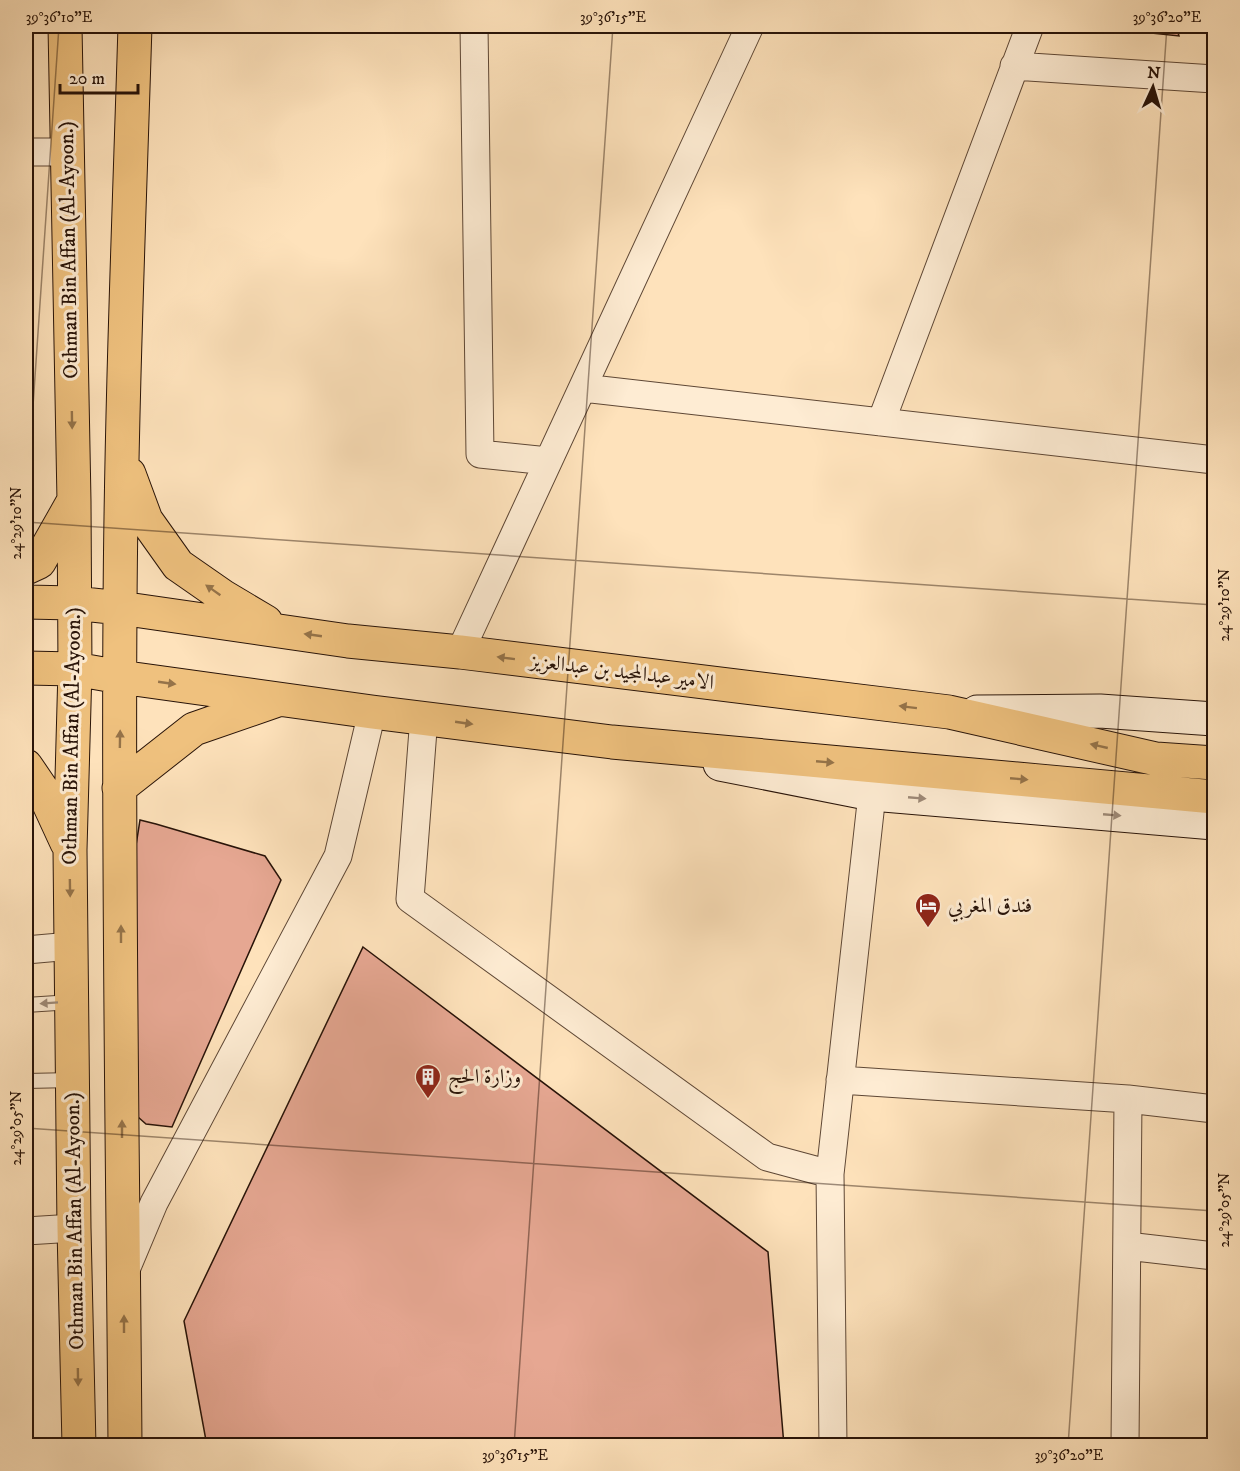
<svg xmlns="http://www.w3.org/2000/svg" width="1240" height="1471" font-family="'IM FELL DW Pica',Amiri,serif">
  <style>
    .building { fill: #e6a792; stroke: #281308; stroke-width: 1.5 }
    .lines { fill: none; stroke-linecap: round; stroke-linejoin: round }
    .lane-casing { stroke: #5e4735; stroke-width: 16 }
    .street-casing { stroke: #5e4735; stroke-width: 29 }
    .secondary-casing { stroke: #281308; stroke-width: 35 }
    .primary-casing { stroke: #281308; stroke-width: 35 }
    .lane { stroke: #feecd3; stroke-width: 14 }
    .street { stroke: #feecd3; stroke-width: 27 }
    .secondary { stroke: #feecd3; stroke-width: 33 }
    .primary { stroke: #efc17e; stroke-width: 33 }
    .oneway { fill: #957349 }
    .oneway2 { fill: #9e8a78 }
    .ticks { fill: none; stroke: #281308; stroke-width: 1.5; stroke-opacity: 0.45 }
    .labels { text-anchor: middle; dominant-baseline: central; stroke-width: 6; stroke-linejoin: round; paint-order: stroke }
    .street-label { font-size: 21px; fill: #281308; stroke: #feecd3 }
    .poi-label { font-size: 21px; fill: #281308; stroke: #feecd3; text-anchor: start }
    .neatline { fill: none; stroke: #281308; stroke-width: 2 }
    .ticks-label { font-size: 15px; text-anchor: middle; fill: #281308 }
  </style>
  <rect width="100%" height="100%" fill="#fee2bb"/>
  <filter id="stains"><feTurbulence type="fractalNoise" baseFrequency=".00333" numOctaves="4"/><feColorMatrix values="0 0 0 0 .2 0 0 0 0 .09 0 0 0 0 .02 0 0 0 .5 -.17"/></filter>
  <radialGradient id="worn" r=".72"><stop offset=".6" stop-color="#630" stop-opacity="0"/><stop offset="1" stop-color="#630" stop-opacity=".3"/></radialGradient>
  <path class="building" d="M 1084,26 L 1176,26 L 1179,36 Z
    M 140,820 L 156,824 L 265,856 L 281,880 L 172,1127 L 146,1124 L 138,1117 L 135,852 Z
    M 363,947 L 768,1252 L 784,1446 L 207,1446 L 184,1321 Z"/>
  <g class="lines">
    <defs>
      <path id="lane" d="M 26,1005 L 72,1002
        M 26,1081 L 73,1080"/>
      <path id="street" d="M 474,26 L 480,454 L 548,461
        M 1014,66 L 1214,79
        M 26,152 L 67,152
        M 583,388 L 1214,460
        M 881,422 L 1030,26
        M 460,652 L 750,26
        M 424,717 L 410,899 L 767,1157 L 830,1174
        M 26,950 L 71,946
        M 840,1080 L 1128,1099 L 1214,1109
        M 26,1231 L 74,1228
        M 1127,1246 L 1214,1256
        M 125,1272 L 154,1203 L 338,856 L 372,712
        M 833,1446 L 830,1174 L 872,794
        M 1125,1446 L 1128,1099"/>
      <path id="secondary" d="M 977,712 L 1100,711 L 1214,719
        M 720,764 L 872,794 L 1214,823"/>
      <path id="primary" d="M 65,26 L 74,501 L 75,669 L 70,850 L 74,1228 L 79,1446
        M 129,474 L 146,520 L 178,565 L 224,597 L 266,622
        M 26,568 L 39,562 L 73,502
        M 26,602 L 74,603 L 120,608 L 348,641 L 460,652 L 949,712 L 1156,759 L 1214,763
        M 26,668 L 75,669 L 120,677 L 372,712 L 612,742 L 1214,797
        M 26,766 L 43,791 L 67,843
        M 119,788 L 194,729 L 275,701
        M 125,1446 C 123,1167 118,889 120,611 C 121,415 129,220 135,26"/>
    </defs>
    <use href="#lane" class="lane-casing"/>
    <use href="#street" class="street-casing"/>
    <use href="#secondary" class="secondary-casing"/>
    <use href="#primary" class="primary-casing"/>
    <use href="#lane" class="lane"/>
    <use href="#street" class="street"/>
    <use href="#secondary" class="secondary"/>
    <use href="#primary" class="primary"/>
  </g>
  <defs><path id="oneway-solid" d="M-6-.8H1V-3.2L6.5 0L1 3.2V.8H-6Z" transform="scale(1.5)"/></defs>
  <g class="oneway">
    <use href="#oneway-solid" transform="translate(72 420) rotate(89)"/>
    <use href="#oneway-solid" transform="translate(213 590) rotate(-145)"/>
    <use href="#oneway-solid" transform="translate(313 635) rotate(-172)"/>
    <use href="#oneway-solid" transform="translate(506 658) rotate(-173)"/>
    <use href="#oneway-solid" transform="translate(167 683) rotate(8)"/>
    <use href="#oneway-solid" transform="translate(908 707) rotate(-173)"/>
    <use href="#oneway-solid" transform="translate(464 723) rotate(8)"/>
    <use href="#oneway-solid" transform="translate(120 739) rotate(-89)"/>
    <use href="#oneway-solid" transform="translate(1099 746) rotate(-167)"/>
    <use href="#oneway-solid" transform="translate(825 762) rotate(5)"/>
    <use href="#oneway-solid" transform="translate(1019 779) rotate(5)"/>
    <use href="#oneway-solid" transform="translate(70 888) rotate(89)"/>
    <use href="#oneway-solid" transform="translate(121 934) rotate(-90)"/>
    <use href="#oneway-solid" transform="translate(122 1129) rotate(-90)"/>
    <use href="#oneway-solid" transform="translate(124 1324) rotate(-90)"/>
    <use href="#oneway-solid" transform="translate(78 1377) rotate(89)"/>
  </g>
  <g class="oneway2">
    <use href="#oneway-solid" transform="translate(917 798) rotate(5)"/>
    <use href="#oneway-solid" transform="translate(1112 815) rotate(5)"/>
    <use href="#oneway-solid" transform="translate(49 1003) rotate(176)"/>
  </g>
  <path class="ticks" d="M 26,508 L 59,26M 26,522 L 1214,605M 26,1128 L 1214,1211M 514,1446 L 613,26M 1068,1446 L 1167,26"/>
  <defs>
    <symbol id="hotel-pin" viewBox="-11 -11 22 30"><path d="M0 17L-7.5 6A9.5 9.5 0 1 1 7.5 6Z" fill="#8f2418" stroke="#feecd3"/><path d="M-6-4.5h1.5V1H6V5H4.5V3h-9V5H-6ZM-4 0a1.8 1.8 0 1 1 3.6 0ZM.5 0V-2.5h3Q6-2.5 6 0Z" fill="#fff"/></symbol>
    <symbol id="building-pin" viewBox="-11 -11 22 30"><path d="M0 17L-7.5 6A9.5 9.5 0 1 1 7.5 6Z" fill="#8f2418" stroke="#feecd3"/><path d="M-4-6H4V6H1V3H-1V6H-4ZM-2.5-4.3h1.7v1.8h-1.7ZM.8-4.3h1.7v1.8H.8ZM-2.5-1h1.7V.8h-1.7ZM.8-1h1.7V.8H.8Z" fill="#fff"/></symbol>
  </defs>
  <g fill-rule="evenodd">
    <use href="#hotel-pin" x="913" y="891" width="30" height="40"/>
    <use href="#building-pin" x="413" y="1062" width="30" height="40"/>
  </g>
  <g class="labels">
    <g class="street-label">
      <text transform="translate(69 250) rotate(-91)">Othman Bin Affan (Al-Ayoon.)</text>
      <text transform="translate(622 672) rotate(7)">الامير عبدالمجيد بن عبدالعزيز</text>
      <text transform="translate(72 736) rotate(-89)">Othman Bin Affan (Al-Ayoon.)</text>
      <text transform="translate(75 1221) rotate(-91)">Othman Bin Affan (Al-Ayoon.)</text>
    </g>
    <g class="poi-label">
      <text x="948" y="906">فندق المغربي</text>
      <text x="448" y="1077">وزارة الحج</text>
    </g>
  </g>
  <rect width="1240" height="1471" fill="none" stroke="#fee2bb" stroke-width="66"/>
  <g transform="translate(1153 87) rotate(4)" stroke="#feecd3" stroke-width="4.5" paint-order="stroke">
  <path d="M0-4.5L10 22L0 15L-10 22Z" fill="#281308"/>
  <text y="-9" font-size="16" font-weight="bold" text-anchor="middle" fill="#281308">N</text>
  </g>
  <path d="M60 84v9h78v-9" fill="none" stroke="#281308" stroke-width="3"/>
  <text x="69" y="84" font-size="18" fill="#281308" stroke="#feecd3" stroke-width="4.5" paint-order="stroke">20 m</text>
  <rect x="33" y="33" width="1174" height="1405" class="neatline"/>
  <g class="ticks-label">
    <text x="59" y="22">39°36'10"E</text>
    <text x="613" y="22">39°36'15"E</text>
    <text x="1167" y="22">39°36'20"E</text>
    <text transform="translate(16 523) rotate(-90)" y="5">24°29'10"N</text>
    <text transform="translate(1224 605) rotate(-90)" y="5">24°29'10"N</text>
    <text transform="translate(16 1128) rotate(-90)" y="5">24°29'05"N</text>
    <text transform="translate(1224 1210) rotate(-90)" y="5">24°29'05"N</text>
    <text x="515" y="1460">39°36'15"E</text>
    <text x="1069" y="1460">39°36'20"E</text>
  </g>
  <rect width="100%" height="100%" filter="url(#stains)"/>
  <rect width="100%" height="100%" fill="url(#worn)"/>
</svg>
